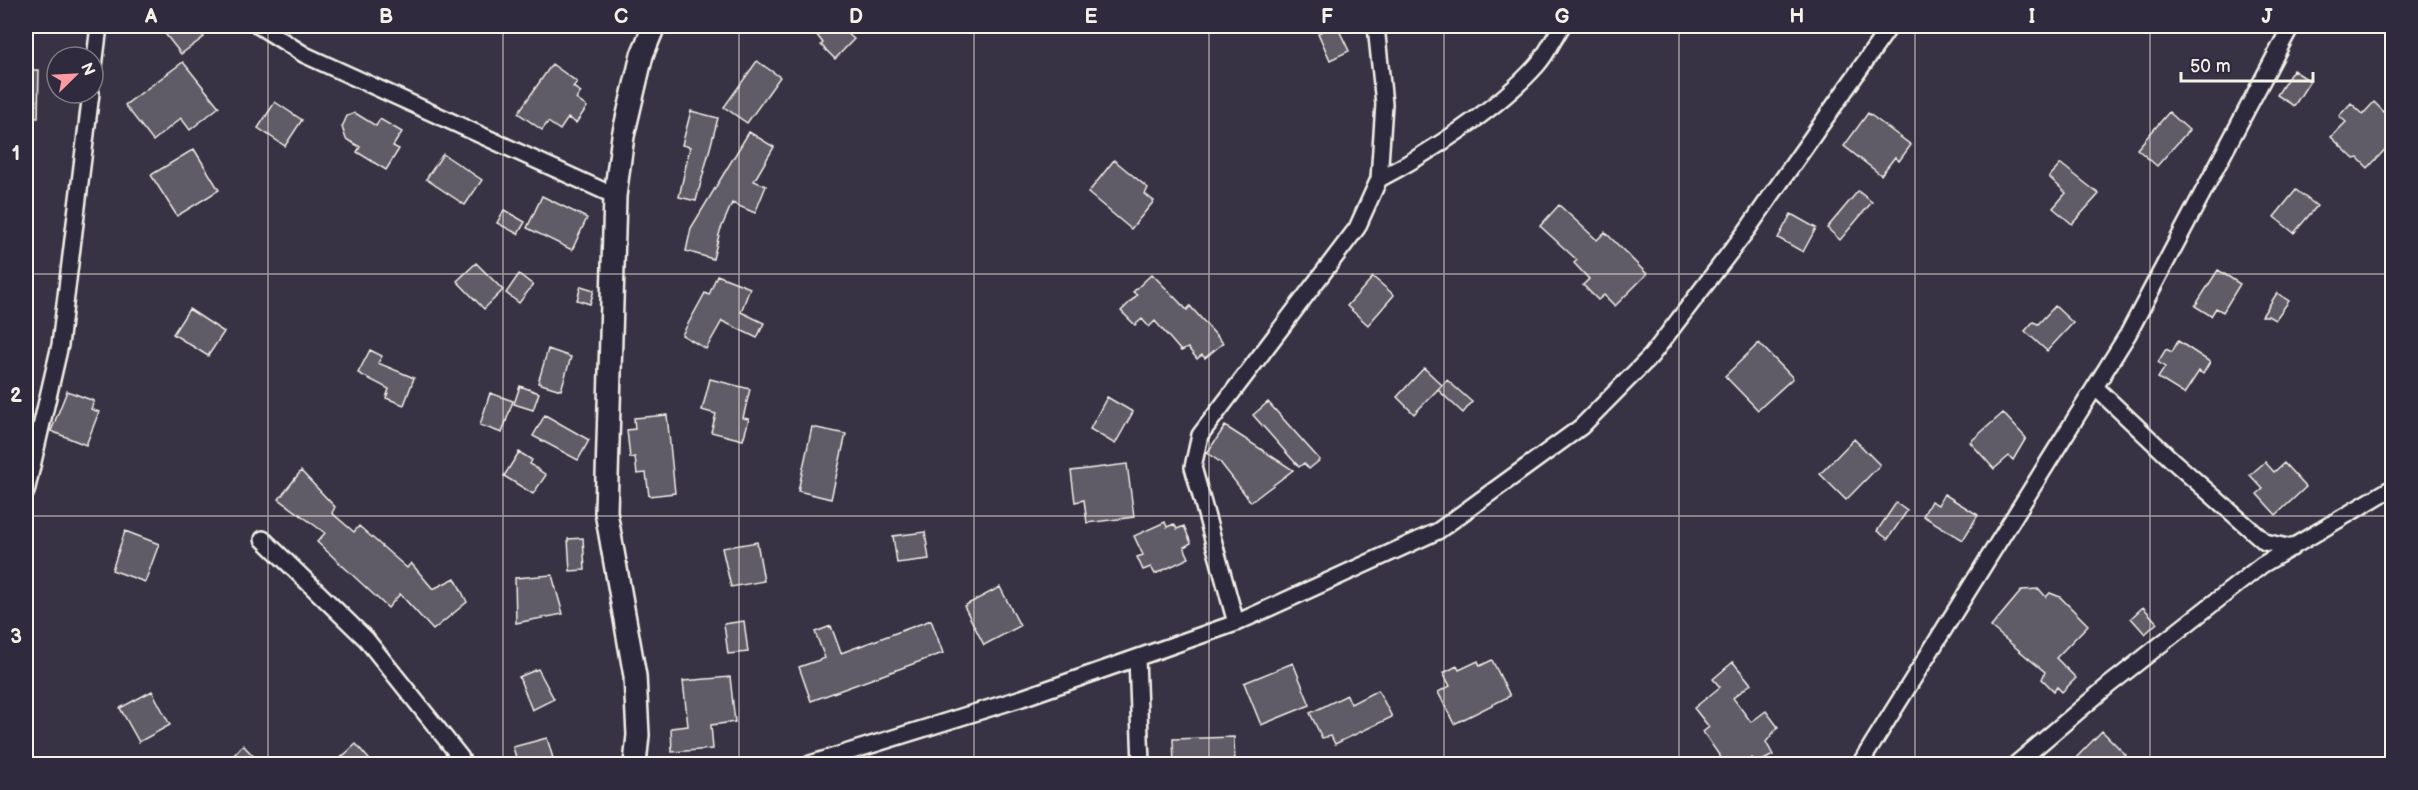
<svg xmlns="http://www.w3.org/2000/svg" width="2418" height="790" font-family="'Balsamiq Sans',sans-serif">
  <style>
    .building { fill: #5f5c67; stroke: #f4f1e8; stroke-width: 1.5 }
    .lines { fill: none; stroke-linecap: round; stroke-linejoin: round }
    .street-casing { stroke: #f4f1e8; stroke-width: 20 }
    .secondary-casing { stroke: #f4f1e8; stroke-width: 26 }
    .street { stroke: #2f2a3d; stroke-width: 15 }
    .secondary { stroke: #2f2a3d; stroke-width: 21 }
    .grid { fill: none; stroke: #f4f1e8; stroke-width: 1.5; stroke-opacity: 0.55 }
    .neatline { fill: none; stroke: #f4f1e8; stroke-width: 2 }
    .grid-label { font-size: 20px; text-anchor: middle; font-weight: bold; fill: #f4f1e8 }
  </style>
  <rect width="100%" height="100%" fill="#373244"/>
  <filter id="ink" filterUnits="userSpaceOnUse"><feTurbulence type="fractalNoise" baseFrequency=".0167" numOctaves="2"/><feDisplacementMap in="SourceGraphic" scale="12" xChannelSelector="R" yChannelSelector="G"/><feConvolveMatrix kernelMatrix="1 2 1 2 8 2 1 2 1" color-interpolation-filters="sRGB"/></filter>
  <g filter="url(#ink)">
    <path class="building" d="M 159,26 L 195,26 L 204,37 L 181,54 Z
      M 810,26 L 839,26 L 854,39 L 835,59 L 821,45 L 823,43 Z
      M 1333,26 L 1337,26 L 1349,51 L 1330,60 L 1318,33 Z
      M 757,61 L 780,77 L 747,123 L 724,107 Z
      M 183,62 L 219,107 L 190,130 L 181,118 L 153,141 L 125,105 Z
      M 552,64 L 577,82 L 573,87 L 581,92 L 576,99 L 587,107 L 576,123 L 568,118 L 560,130 L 548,122 L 542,130 L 518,113 Z
      M 26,70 L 39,70 L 38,118 L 26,118 Z
      M 2293,70 L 2310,81 L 2294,106 L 2277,95 Z
      M 275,102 L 302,120 L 285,146 L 258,128 Z
      M 2374,102 L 2392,120 L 2392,142 L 2368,168 L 2358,158 L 2354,159 L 2331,137 L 2346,122 L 2339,116 L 2351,103 L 2363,114 Z
      M 691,111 L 718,118 L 696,201 L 679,197 L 690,147 L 682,145 Z
      M 2169,112 L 2189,130 L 2157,166 L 2137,149 Z
      M 355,113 L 376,126 L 380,119 L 402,132 L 393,146 L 399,149 L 386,170 L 357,152 L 360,147 L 346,139 L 342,127 L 347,116 Z
      M 1868,113 L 1911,145 L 1899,161 L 1895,157 L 1881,175 L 1844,146 Z
      M 749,132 L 774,147 L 754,181 L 766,186 L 755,213 L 732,203 L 720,231 L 713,259 L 686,251 L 691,228 Z
      M 194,149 L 219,190 L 177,216 L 151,175 Z
      M 443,154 L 482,180 L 465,205 L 426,179 Z
      M 1114,160 L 1148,188 L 1145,194 L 1154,201 L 1131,229 L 1088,193 Z
      M 2061,164 L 2099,194 L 2072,224 L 2053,208 L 2066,193 L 2049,177 Z
      M 2296,190 L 2317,206 L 2294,233 L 2274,217 Z
      M 1858,191 L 1872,202 L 1840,240 L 1827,228 Z
      M 542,196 L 587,218 L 572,250 L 527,228 Z
      M 1559,205 L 1597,240 L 1605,232 L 1647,274 L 1615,306 L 1604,295 L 1598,300 L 1583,285 L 1589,279 L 1574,263 L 1577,260 L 1540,226 Z
      M 504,210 L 525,222 L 518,234 L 497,223 Z
      M 1791,214 L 1816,228 L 1803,252 L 1778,238 Z
      M 476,263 L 503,290 L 484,309 L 457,281 Z
      M 2218,270 L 2240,284 L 2223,312 L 2216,308 L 2211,316 L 2195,306 Z
      M 519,274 L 533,285 L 519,303 L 506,293 Z
      M 1152,274 L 1187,310 L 1190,306 L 1223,343 L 1205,358 L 1202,355 L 1197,359 L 1188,348 L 1181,351 L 1155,321 L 1149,327 L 1142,319 L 1135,325 L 1121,311 L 1137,295 L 1133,292 Z
      M 717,275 L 750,288 L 741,312 L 764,323 L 757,338 L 722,321 L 706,349 L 682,335 L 705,293 L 709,295 Z
      M 1373,277 L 1394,295 L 1368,325 L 1347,306 Z
      M 581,286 L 594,290 L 590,304 L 577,300 Z
      M 2277,293 L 2289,301 L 2275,320 L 2268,316 L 2262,316 Z
      M 2055,306 L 2073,323 L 2047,351 L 2025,331 L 2033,322 L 2038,324 Z
      M 189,309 L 224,332 L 208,356 L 173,334 Z
      M 2178,341 L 2210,362 L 2203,374 L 2199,371 L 2184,394 L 2158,378 L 2165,367 L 2158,362 L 2166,349 L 2172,352 Z
      M 1759,343 L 1793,378 L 1758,410 L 1725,376 Z
      M 548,349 L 571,357 L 561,390 L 538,383 Z
      M 370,350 L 382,356 L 378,363 L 414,378 L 404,405 L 386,398 L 389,389 L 358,373 Z
      M 1424,368 L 1442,385 L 1414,414 L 1397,397 Z
      M 710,379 L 750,389 L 743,418 L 749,419 L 743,440 L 711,432 L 716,414 L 702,410 Z
      M 1447,380 L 1472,402 L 1463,413 L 1438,390 Z
      M 520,386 L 539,393 L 533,410 L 514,404 Z
      M 67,391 L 94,401 L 91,409 L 99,412 L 86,445 L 51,431 Z
      M 490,393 L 513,401 L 502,433 L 480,425 Z
      M 1107,397 L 1133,412 L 1115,444 L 1090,429 Z
      M 1268,402 L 1320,460 L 1309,469 L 1304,463 L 1299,467 L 1253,415 Z
      M 2003,413 L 2026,438 L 2013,460 L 2009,456 L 1994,469 L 1970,442 Z
      M 545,415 L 589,440 L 578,460 L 533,436 Z
      M 667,415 L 675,493 L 649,496 L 646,473 L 637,474 L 635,457 L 630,458 L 627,430 L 635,429 L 634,418 Z
      M 1225,426 L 1293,470 L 1251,502 L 1220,462 L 1207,453 Z
      M 812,427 L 846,434 L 831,499 L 798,491 Z
      M 1854,439 L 1880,465 L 1846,500 L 1820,474 Z
      M 519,452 L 532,460 L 530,464 L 546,475 L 533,494 L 504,476 Z
      M 2265,462 L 2274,472 L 2284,463 L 2306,487 L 2276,515 L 2257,494 L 2263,489 L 2250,475 Z
      M 1127,464 L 1134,517 L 1087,523 L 1084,500 L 1075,502 L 1071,471 Z
      M 301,471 L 335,507 L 332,513 L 354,532 L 359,526 L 407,568 L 411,563 L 433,589 L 455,578 L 467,602 L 433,630 L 400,594 L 388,608 L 317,542 L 325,533 L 279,499 Z
      M 1944,494 L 1978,515 L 1963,540 L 1923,516 L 1931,501 L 1938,505 Z
      M 1896,503 L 1907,511 L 1888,539 L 1877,531 Z
      M 1165,522 L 1167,527 L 1174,524 L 1177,529 L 1184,526 L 1191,543 L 1184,547 L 1189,558 L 1155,574 L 1151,567 L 1143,570 L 1137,557 L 1143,555 L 1134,536 Z
      M 125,531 L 159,544 L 145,582 L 112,570 Z
      M 925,532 L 929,559 L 897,563 L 893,536 Z
      M 583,538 L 585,570 L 570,571 L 568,539 Z
      M 757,542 L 764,581 L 731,587 L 722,548 Z
      M 552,575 L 563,614 L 516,623 L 515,578 Z
      M 1000,587 L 1020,626 L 984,645 L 964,606 Z
      M 2039,589 L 2046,597 L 2050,593 L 2060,597 L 2088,625 L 2056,658 L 2076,678 L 2062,692 L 2057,687 L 2054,691 L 2042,679 L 2045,672 L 1991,627 L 2022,590 Z
      M 2143,607 L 2157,623 L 2145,634 L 2131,618 Z
      M 931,620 L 943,653 L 811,701 L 799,667 L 825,658 L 815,632 L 831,626 L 841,653 Z
      M 744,621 L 748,652 L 728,654 L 724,624 Z
      M 1492,660 L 1510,696 L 1454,724 L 1438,692 L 1450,686 L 1443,673 L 1457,666 L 1459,670 L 1478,661 L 1480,666 Z
      M 1733,662 L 1751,684 L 1733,698 L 1751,722 L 1766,711 L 1778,727 L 1766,742 L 1773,755 L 1758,763 L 1752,758 L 1746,765 L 1726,765 L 1703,732 L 1709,727 L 1694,708 L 1720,687 L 1713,679 Z
      M 1293,663 L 1310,705 L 1261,725 L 1244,683 Z
      M 538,669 L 554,699 L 532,710 L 519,677 Z
      M 730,677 L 735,722 L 711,725 L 713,749 L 672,752 L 671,728 L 688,726 L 683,681 Z
      M 1378,690 L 1392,717 L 1335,744 L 1331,736 L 1322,738 L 1310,713 L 1347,695 L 1351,704 Z
      M 152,691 L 170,725 L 139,742 L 120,708 Z
      M 2102,731 L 2126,755 L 2116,765 L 2069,765 Z
      M 1234,737 L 1235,765 L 1174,765 L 1173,739 Z
      M 547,738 L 555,765 L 518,765 L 513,747 Z
      M 356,744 L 374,765 L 333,765 Z
      M 243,745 L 262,765 L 225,765 Z"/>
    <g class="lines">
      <defs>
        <path id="street" d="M 259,26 L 305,55 L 615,196
          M 93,75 L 99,26
          M 1379,179 C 1428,154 1500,107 1537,65 C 1547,54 1554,38 1562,26
          M 2095,387 L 2173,461 L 2265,542 L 2292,548
          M 26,492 L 60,345 L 91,93
          M 263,539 L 366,639 L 461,758 L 461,764
          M 1236,623 L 1193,467 L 1200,435 L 1357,228 L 1379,179 L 1384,104 L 1376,26
          M 1137,658 L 1141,764
          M 810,764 L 1022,698 L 1236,623 L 1438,531 L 1581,427 L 1651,356 L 1747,230 L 1890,26
          M 1860,764 L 2128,334 L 2291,26
          M 2016,764 L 2109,685 L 2262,565 L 2392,488"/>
        <path id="secondary" d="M 635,764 L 638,735 L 635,676 L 606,512 L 615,196 L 623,136 L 642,55 L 654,26"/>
      </defs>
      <use href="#street" class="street-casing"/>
      <use href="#secondary" class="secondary-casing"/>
      <use href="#street" class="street"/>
      <use href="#secondary" class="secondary"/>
    </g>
  </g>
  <path class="grid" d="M 268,26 L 268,764M 503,26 L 503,764M 739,26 L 739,764M 974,26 L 974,764M 1209,26 L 1209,764M 1444,26 L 1444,764M 1679,26 L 1679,764M 1915,26 L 1915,764M 2150,26 L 2150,764M 26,274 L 2392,274M 26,516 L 2392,516"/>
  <rect width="2418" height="790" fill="none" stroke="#2f2a3d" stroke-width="66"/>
  <g transform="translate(75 75) rotate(66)"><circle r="28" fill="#2f2a3d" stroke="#7e7a81" stroke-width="1.5"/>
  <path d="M0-4.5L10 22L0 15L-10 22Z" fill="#ff9aa2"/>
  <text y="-9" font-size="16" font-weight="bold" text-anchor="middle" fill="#f4f1e8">N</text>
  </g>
  <path d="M2181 72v9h132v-9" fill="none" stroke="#f4f1e8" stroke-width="3"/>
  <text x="2190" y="72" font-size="18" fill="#f4f1e8" stroke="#2f2a3d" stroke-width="4.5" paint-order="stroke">50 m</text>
  <rect x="33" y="33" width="2352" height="724" class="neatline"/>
  <g class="grid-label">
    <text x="151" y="23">A</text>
    <text x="386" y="23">B</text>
    <text x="621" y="23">C</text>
    <text x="856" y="23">D</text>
    <text x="1091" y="23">E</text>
    <text x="1327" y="23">F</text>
    <text x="1562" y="23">G</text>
    <text x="1797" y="23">H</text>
    <text x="2032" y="23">I</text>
    <text x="2267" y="23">J</text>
    <text x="16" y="160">1</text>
    <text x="16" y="402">2</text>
    <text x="16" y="643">3</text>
  </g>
</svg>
